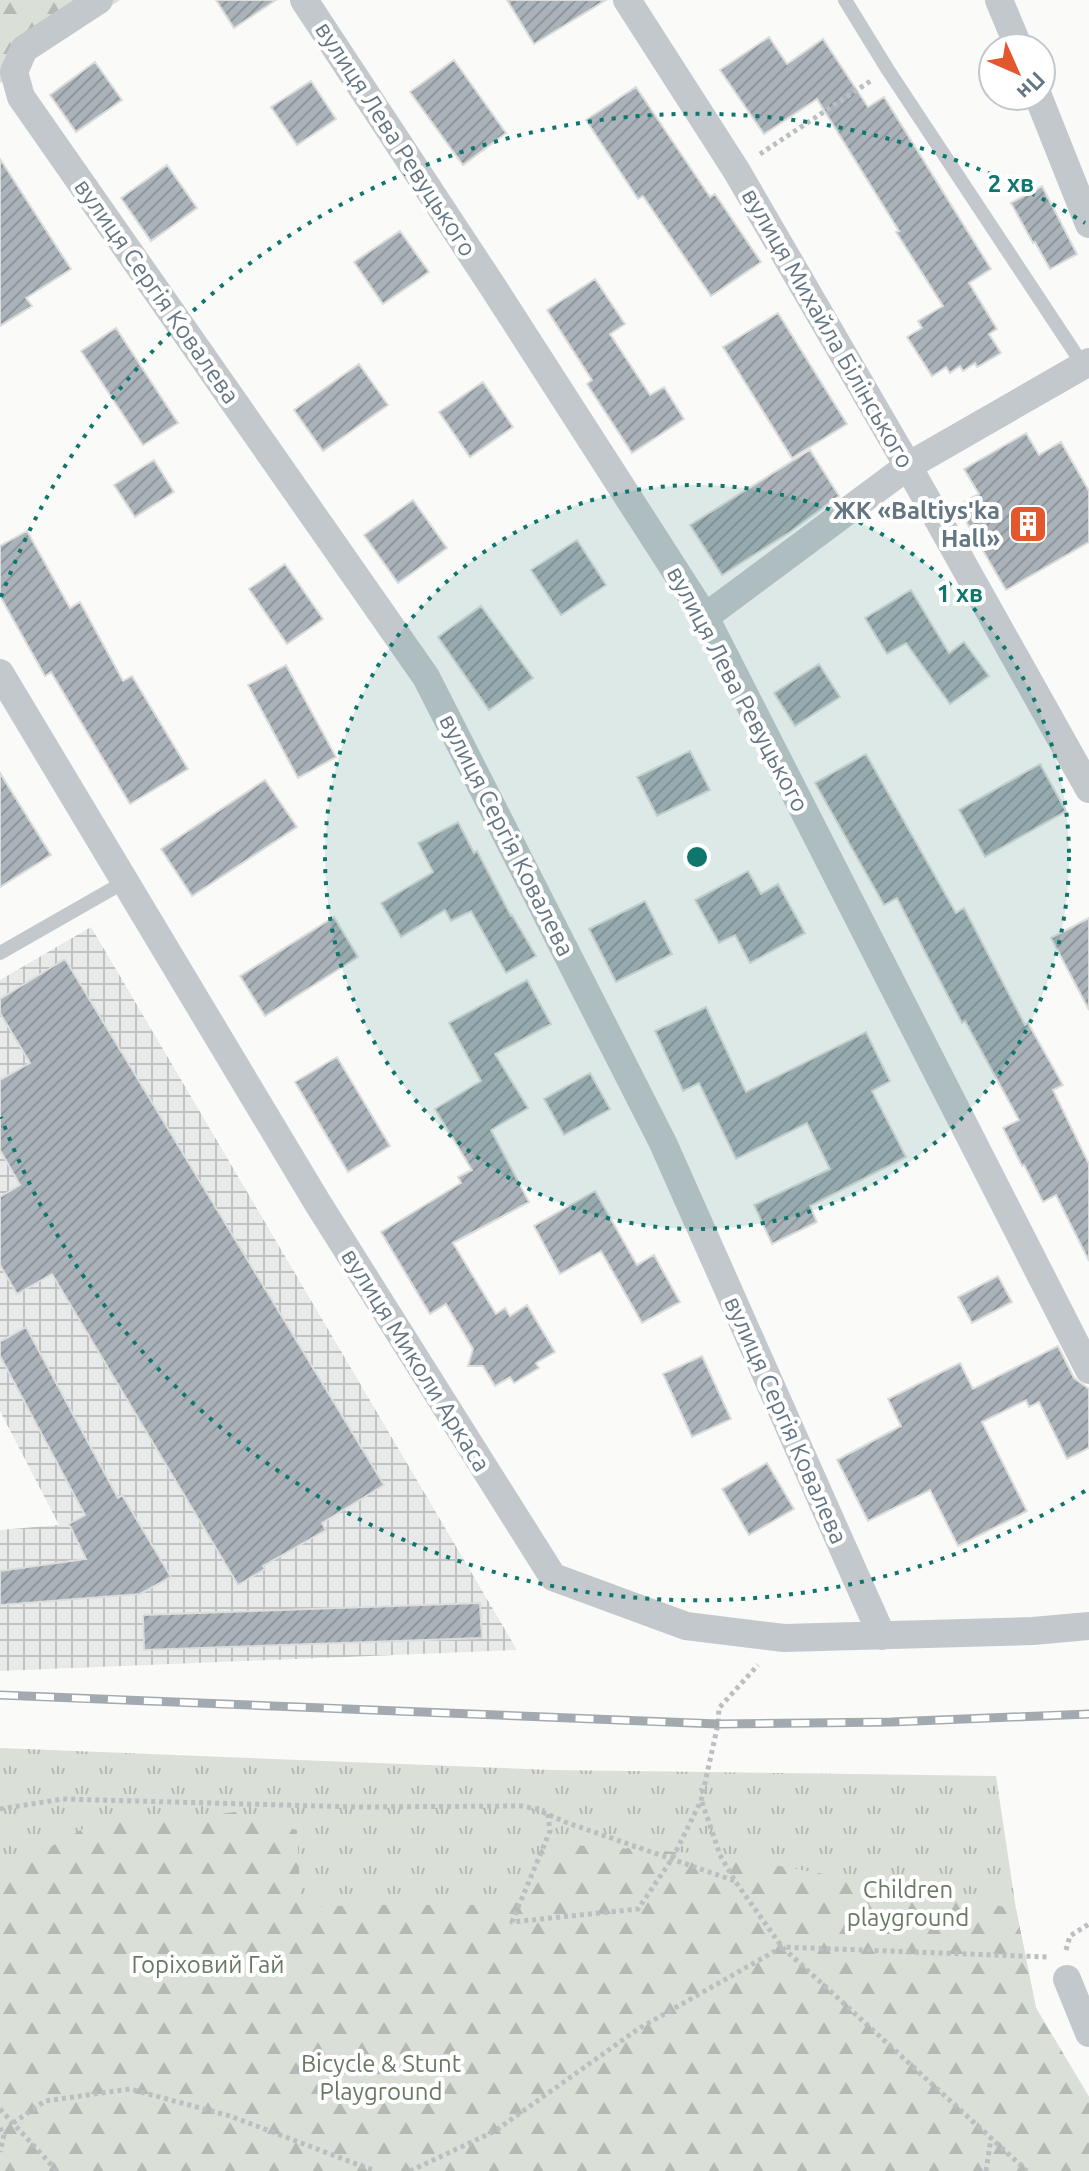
<svg xmlns="http://www.w3.org/2000/svg" width="1089" height="2171" font-family="Ubuntu,sans-serif">
  <style>
    .industrial { fill: url(#industrial-grid) }
    .grass { fill: url(#grass-tufts) }
    .forest { fill: url(#forest-firs) }
    .building { fill: url(#building-hatch); stroke: #dcdcda; stroke-width: 2 }
    .lines { fill: none; stroke-linecap: round; stroke-linejoin: round }
    .path { stroke: #bbbfc2; stroke-width: 5; stroke-dasharray: 4 4; stroke-linecap: butt }
    .service { stroke: #c3c8cc; stroke-width: 14 }
    .minor { stroke: #c3c8cc; stroke-width: 28 }
    .rail-casing { stroke: #a2aab0; stroke-width: 9 }
    .rail { stroke: #fff; stroke-width: 6; stroke-dasharray: 18; stroke-linecap: butt }
    .ring { fill: none; stroke: #0f766e; stroke-width: 4; stroke-dasharray: 4 8 }
    .labels { text-anchor: middle; dominant-baseline: central; stroke-width: 8; stroke-linejoin: round; paint-order: stroke }
    .street-label { font-size: 24px; fill: #657683; stroke: #fff }
    .poi-label { font-size: 24px; font-weight: bold; fill: #657683; stroke: #fff; text-anchor: end }
    .park-label { font-size: 24px; fill: #687a64; stroke: #fff }
    .centre { fill: #0f766e; stroke: #fff; stroke-width: 4 }
    .ring-label { font-size: 24px; text-anchor: middle; font-weight: bold; fill: #0f766e; stroke: #fff; stroke-width: 8; stroke-linejoin: round; paint-order: stroke }
  </style>
  <defs>
    <pattern id="industrial-grid" width="8" height="8" patternUnits="userSpaceOnUse" patternTransform="scale(2)"><rect width="8" height="8" fill="#e8e9e9"/><path d="M0 4h8M4 0v8" fill="none" stroke="#c0c1c2"/></pattern>
    <pattern id="grass-tufts" width="24" height="20" patternUnits="userSpaceOnUse" patternTransform="scale(2)"><rect width="24" height="20" fill="#dadfd7"/><path d="M3 7l-1-3M5 7V3M7 7l1-3M15 17l-1-3M17 17v-4M19 17l1-3" fill="none" stroke="#b4b9b4"/></pattern>
    <pattern id="forest-firs" width="22" height="20" patternUnits="userSpaceOnUse" patternTransform="scale(2)"><rect width="22" height="20" fill="#dadfd7"/><path d="M5 1l3.5 6h-7zM16 11l3.5 6h-7z" fill="#b4b9b4"/></pattern>
    <pattern id="building-hatch" width="6" height="6" patternUnits="userSpaceOnUse" patternTransform="scale(2)"><rect width="6" height="6" fill="#aab3b9"/><path d="M-1 1l2-2M0 6l6-6M5 7l2-2" fill="none" stroke="#8e969c"/></pattern>
  </defs>
  <rect width="100%" height="100%" fill="#fafaf8"/>
  <path class="industrial" d="M 91,927 L 517,1650 L 0,1671 L 0,1530 L 59,1525 L 0,1411 L 0,980 Z"/>
  <path class="grass" d="M 0,1748 L 551,1770 L 996,1776 L 1016,1909 L 1036,2008 L 1089,2097 L 1089,2171 L 0,2171 Z"/>
  <path class="forest" d="M 0,0 L 120,0 L 61,38 L 0,83 Z
    M 235,1812 L 297,1830 L 301,1907 L 366,1905 L 514,1905 L 544,1843 L 720,1855 L 1016,1909 L 1036,2008 L 1089,2097 L 1089,2171 L 0,2171 L 0,1882 L 52,1846 L 101,1819 L 185,1818 Z"/>
  <path class="building" d="M 216,0 L 276,0 L 234,28 Z
    M 507,0 L 606,0 L 534,44 Z
    M 769,37 L 787,64 L 823,39 L 868,107 L 884,97 L 991,269 L 969,283 L 997,329 L 989,334 L 1001,353 L 977,367 L 975,363 L 963,371 L 960,366 L 950,373 L 946,367 L 932,376 L 907,337 L 922,328 L 918,321 L 943,306 L 896,232 L 899,231 L 817,99 L 764,134 L 720,70 Z
    M 454,60 L 506,133 L 463,165 L 410,92 Z
    M 95,62 L 122,100 L 76,132 L 50,95 Z
    M 311,81 L 336,119 L 297,145 L 271,107 Z
    M 636,87 L 710,197 L 715,194 L 761,262 L 711,296 L 643,196 L 638,199 L 586,120 Z
    M 0,159 L 71,269 L 26,298 L 32,306 L 0,326 Z
    M 167,165 L 197,208 L 151,241 L 121,198 Z
    M 1042,186 L 1077,254 L 1050,269 L 1035,242 L 1033,243 L 1011,203 Z
    M 400,231 L 429,272 L 383,304 L 354,262 Z
    M 595,279 L 625,324 L 610,334 L 650,395 L 664,387 L 684,419 L 632,453 L 587,384 L 592,380 L 547,310 Z
    M 778,313 L 847,424 L 792,458 L 723,347 Z
    M 116,328 L 178,423 L 143,445 L 81,351 Z
    M 359,364 L 388,405 L 323,451 L 294,410 Z
    M 483,382 L 513,427 L 470,457 L 439,412 Z
    M 1026,433 L 1039,455 L 1061,442 L 1089,491 L 1089,542 L 1006,590 L 957,506 L 979,494 L 964,469 Z
    M 810,450 L 839,496 L 790,532 L 722,575 L 690,525 Z
    M 154,460 L 174,492 L 135,517 L 114,485 Z
    M 413,500 L 447,548 L 398,583 L 364,535 Z
    M 27,531 L 70,608 L 80,602 L 123,681 L 132,676 L 188,769 L 130,804 L 51,672 L 45,676 L 0,596 L 0,546 Z
    M 577,540 L 606,585 L 561,615 L 531,570 Z
    M 285,564 L 323,619 L 287,644 L 249,589 Z
    M 911,590 L 949,653 L 964,642 L 989,676 L 950,704 L 906,643 L 887,654 L 865,618 Z
    M 481,606 L 533,678 L 489,710 L 438,637 Z
    M 819,664 L 840,697 L 795,726 L 774,693 Z
    M 286,665 L 336,757 L 298,778 L 248,685 Z
    M 690,751 L 710,790 L 657,816 L 637,777 Z
    M 866,754 L 956,913 L 964,908 L 1025,1025 L 1028,1023 L 1063,1085 L 1053,1090 L 1089,1164 L 1089,1261 L 1056,1195 L 1043,1202 L 1024,1165 L 1022,1166 L 1003,1128 L 1019,1120 L 965,1021 L 962,1023 L 897,898 L 884,905 L 815,783 Z
    M 1040,764 L 1066,811 L 985,857 L 959,810 Z
    M 0,773 L 51,855 L 0,887 Z
    M 265,780 L 297,827 L 192,896 L 161,849 Z
    M 458,822 L 474,853 L 477,851 L 511,916 L 512,915 L 536,956 L 506,973 L 471,911 L 451,921 L 445,910 L 401,937 L 381,903 L 433,872 L 418,843 Z
    M 748,871 L 761,894 L 778,884 L 805,933 L 750,963 L 735,935 L 719,943 L 695,900 Z
    M 645,901 L 672,954 L 616,982 L 589,929 Z
    M 334,917 L 358,957 L 265,1016 L 240,976 Z
    M 1089,918 L 1089,1010 L 1051,938 Z
    M 65,959 L 384,1485 L 322,1523 L 326,1530 L 263,1566 L 265,1569 L 238,1585 L 52,1274 L 17,1294 L 0,1265 L 0,1197 L 20,1185 L 0,1150 L 0,1080 L 30,1063 L 0,1013 L 0,999 Z
    M 527,980 L 551,1024 L 495,1054 L 528,1108 L 491,1130 L 529,1202 L 453,1243 L 496,1314 L 505,1308 L 510,1316 L 527,1305 L 555,1352 L 536,1363 L 539,1368 L 514,1383 L 510,1377 L 495,1386 L 483,1366 L 468,1366 L 473,1349 L 446,1304 L 430,1314 L 381,1232 L 461,1183 L 458,1177 L 472,1170 L 435,1109 L 481,1081 L 449,1023 Z
    M 706,1007 L 746,1092 L 866,1032 L 890,1081 L 872,1091 L 906,1157 L 810,1206 L 817,1222 L 772,1244 L 754,1205 L 830,1169 L 807,1123 L 736,1159 L 699,1083 L 683,1091 L 655,1031 Z
    M 337,1057 L 390,1146 L 348,1172 L 295,1082 Z
    M 590,1073 L 610,1109 L 564,1135 L 544,1099 Z
    M 595,1191 L 637,1265 L 654,1255 L 680,1302 L 642,1323 L 601,1251 L 560,1274 L 534,1226 Z
    M 998,1276 L 1012,1302 L 972,1323 L 958,1297 Z
    M 26,1327 L 118,1498 L 122,1495 L 171,1577 L 140,1594 L 0,1605 L 0,1571 L 86,1559 L 69,1524 L 85,1515 L 0,1356 L 0,1342 Z
    M 1058,1346 L 1074,1378 L 1089,1389 L 1089,1448 L 1067,1459 L 1039,1402 L 1029,1407 L 1026,1400 L 982,1422 L 1027,1511 L 958,1546 L 930,1490 L 868,1521 L 837,1460 L 901,1426 L 888,1399 L 960,1363 L 973,1389 Z
    M 702,1356 L 731,1419 L 692,1437 L 663,1374 Z
    M 767,1463 L 794,1509 L 749,1535 L 722,1489 Z
    M 480,1603 L 482,1638 L 144,1650 L 143,1615 Z"/>
  <g class="lines">
    <path class="path" d="M 760,154 L 872,80
      M 702,1802 L 720,1855 L 735,1881 L 782,1947 L 1027,2171
      M 0,1809 L 63,1799 L 356,1807 L 522,1806 L 536,1809 L 565,1822 L 735,1881
      M 548,1814 L 550,1831 L 512,1922 L 638,1909 L 672,1859 L 701,1801 L 718,1724 L 719,1708 L 758,1665
      M 1066,1950 L 1070,1936 L 1089,1924
      M 0,2109 L 57,2171
      M 13,2123 L 45,2101 L 130,2089 L 230,2116 L 375,2171
      M 0,2128 L 4,2135 L 0,2152
      M 410,2171 L 495,2131 L 638,2029 L 782,1947 L 1048,1957
      M 986,2171 L 991,2138"/>
    <path class="service" d="M 845,0 L 888,70 L 1083,365
      M 0,953 L 126,881"/>
    <path class="minor" d="M 99,0 L 24,49 L 14,72 L 21,97 L 426,677 L 663,1143 L 882,1636
      M 304,0 L 493,287 L 705,617 L 1089,1370
      M 627,0 L 736,170 L 908,466 L 1089,789
      M 999,0 L 1019,48
      M 1038,96 L 1089,224
      M 705,617 L 908,466 L 1089,362
      M 0,673 L 317,1202 L 553,1577 L 686,1626 L 784,1638 L 1033,1631 L 1089,1626
      M 1067,1979 L 1089,2033"/>
    <defs>
      <path id="rail" d="M 0,1695 L 718,1724 L 891,1722 L 1089,1714"/>
    </defs>
    <use href="#rail" class="rail-casing"/>
    <use href="#rail" class="rail"/>
  </g>
  <circle cx="697" cy="857" r="372" fill="#0f766e" fill-opacity=".12"/>
  <g class="ring">
    <circle cx="697" cy="857" r="372"/>
    <path d="M1085 1491A743 743 0 0 1 1 1117M1 597A743 743 0 0 1 1085 223"/>
  </g>
  <defs>
    <symbol id="building-square" viewBox="-11 -11 22 22"><rect x="-9" y="-9" width="18" height="18" rx="4" fill="#e4572e" stroke="#fff"/><path d="M-4-6H4V6H1V3H-1V6H-4ZM-2.5-4.3h1.7v1.8h-1.7ZM.8-4.3h1.7v1.8H.8ZM-2.5-1h1.7V.8h-1.7ZM.8-1h1.7V.8H.8Z" fill="#fff"/></symbol>
  </defs>
  <g fill-rule="evenodd">
    <use href="#building-square" x="1006" y="502" width="44" height="44"/>
  </g>
  <g class="labels">
    <g class="street-label">
      <text transform="translate(396 139) rotate(57)">вулиця Лева Ревуцького</text>
      <text transform="translate(157 291) rotate(55)">вулиця Сергія Ковалева</text>
      <text transform="translate(828 328) rotate(60)">вулиця Михайла Білінського</text>
      <text transform="translate(738 689) rotate(62)">вулиця Лева Ревуцького</text>
      <text transform="translate(507 835) rotate(63)">вулиця Сергія Ковалева</text>
      <text transform="translate(416 1360) rotate(58)">вулиця Миколи Аркаса</text>
      <text transform="translate(786 1420) rotate(66)">вулиця Сергія Ковалева</text>
    </g>
    <g class="poi-label">
      <text x="1000" y="510">ЖК «Baltiysʹka<tspan x="1000" dy="28">Hall»</tspan></text>
    </g>
    <g class="park-label">
      <text x="908" y="1889">Children<tspan x="908" dy="28">playground</tspan></text>
      <text x="208" y="1964">Горіховий Гай</text>
      <text x="381" y="2063">Bicycle &amp; Stunt<tspan x="381" dy="28">Playground</tspan></text>
    </g>
  </g>
  <circle cx="697" cy="857" r="12" class="centre"/>
  <g class="ring-label">
    <text x="1011" y="192">2 хв</text>
    <text x="960" y="602">1 хв</text>
  </g>
  <g transform="translate(1017 72) rotate(135)"><circle r="38" fill="#ffffff" stroke="#c1c8cd" stroke-width="2"/>
  <path d="M0-6L14 30L0 20L-14 30Z" fill="#e4572e"/>
  <text y="-12" font-size="22" font-weight="bold" text-anchor="middle" fill="#657683">Пн</text>
  </g>
</svg>
